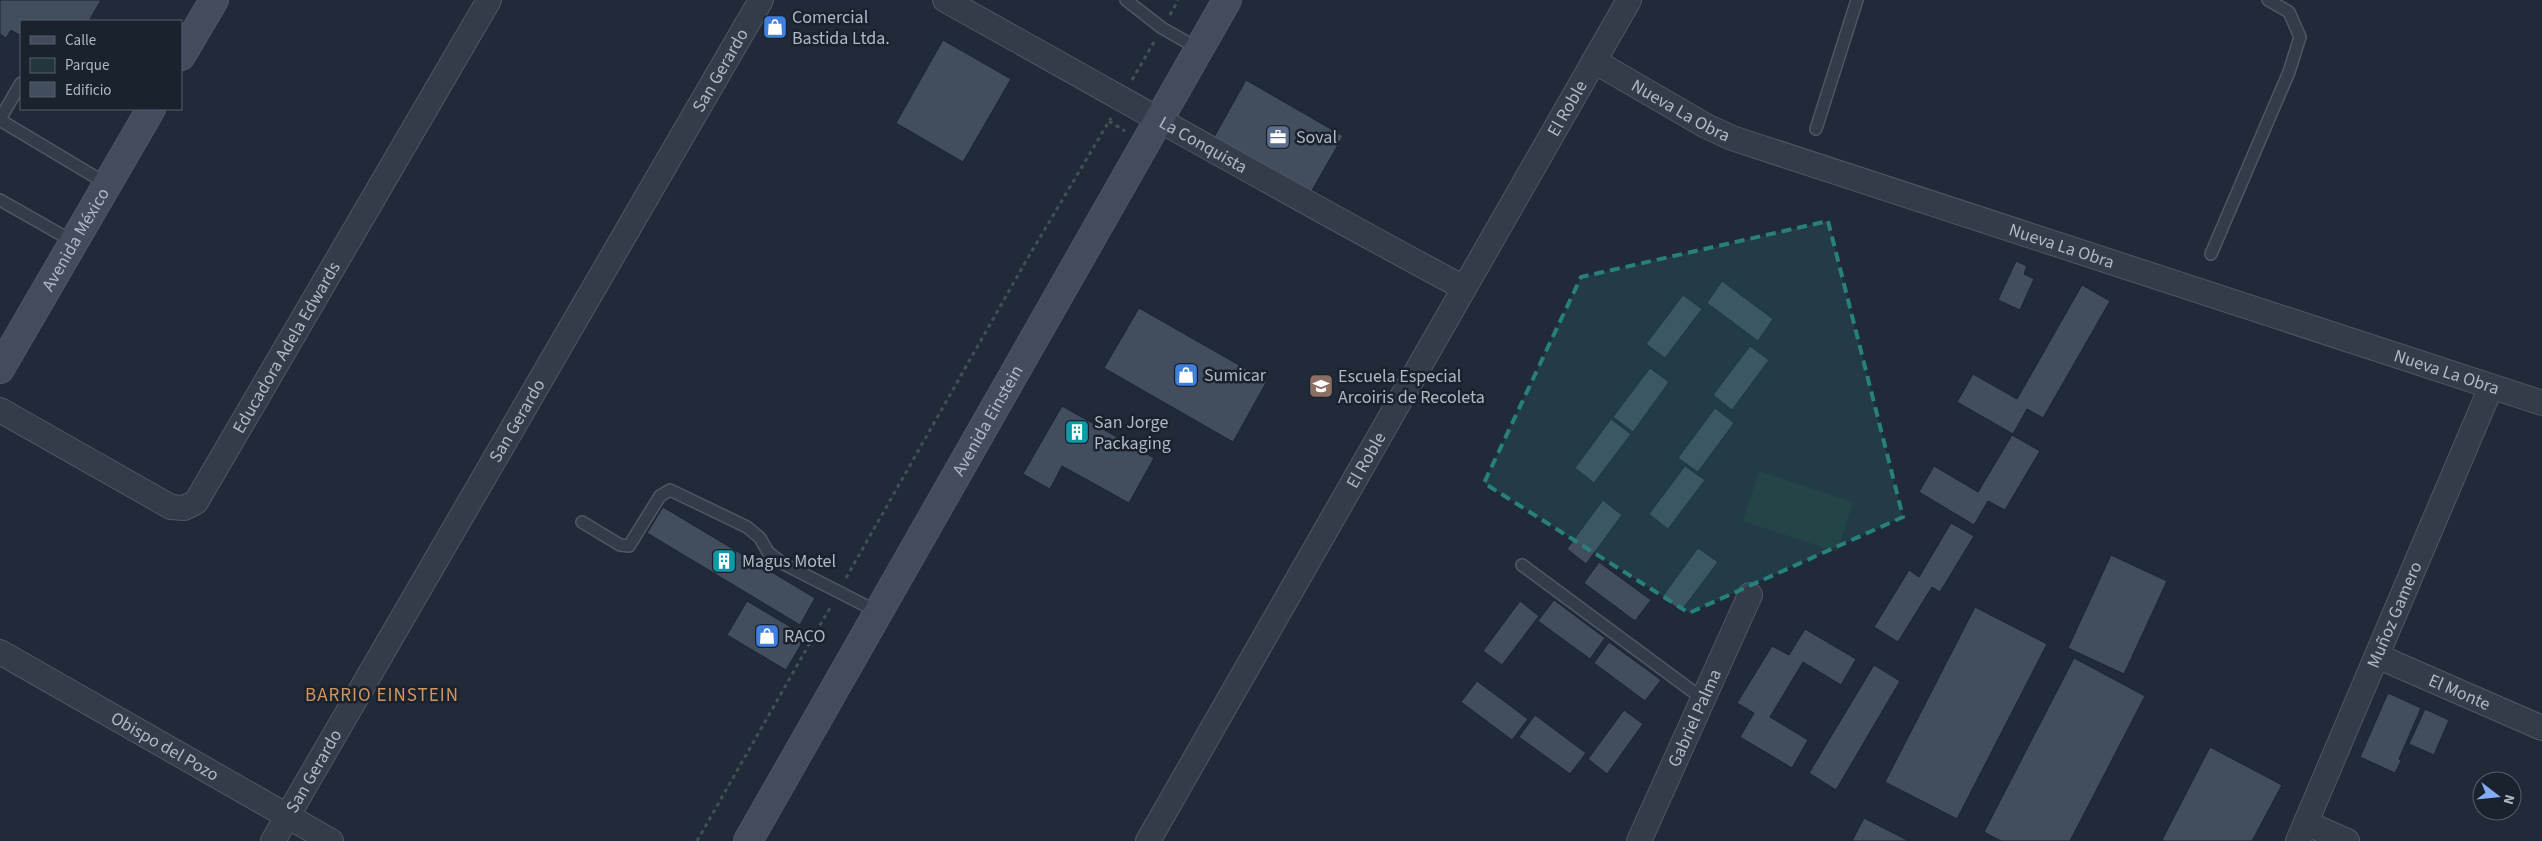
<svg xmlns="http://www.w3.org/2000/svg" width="2542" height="841" font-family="'Source Sans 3',sans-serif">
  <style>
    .green { fill: #23363a }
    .building { fill: #424d5e; stroke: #1c2430 }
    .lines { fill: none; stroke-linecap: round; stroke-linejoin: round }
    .lane-casing { stroke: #505764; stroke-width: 14 }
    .street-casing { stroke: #505764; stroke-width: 26 }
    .secondary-casing { stroke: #505764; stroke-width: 30 }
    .path { stroke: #3e5254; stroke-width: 3; stroke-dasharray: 4 4; stroke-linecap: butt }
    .lane { stroke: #353c49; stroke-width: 11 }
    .street { stroke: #353c49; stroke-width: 24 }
    .secondary { stroke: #434b5c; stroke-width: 28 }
    .marked { fill: #27807b; fill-opacity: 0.2; stroke: #27807b; stroke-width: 4; stroke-dasharray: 10 6; stroke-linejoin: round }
    .labels { text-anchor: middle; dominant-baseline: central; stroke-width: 5; stroke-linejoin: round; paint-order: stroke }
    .poi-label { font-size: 18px; fill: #b0b7c5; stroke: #1a222e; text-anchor: start }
    .street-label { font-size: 18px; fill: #b0b7c5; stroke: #1a222e }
    .neighbourhood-label { font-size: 19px; letter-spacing: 1px; fill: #d2955e; stroke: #1a222e }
  </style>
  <rect width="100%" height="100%" fill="#212a39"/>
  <path class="green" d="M 1759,471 L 1853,502 L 1837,552 L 1743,521 Z"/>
  <path class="building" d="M 0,0 L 101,0 L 89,21 L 21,21 L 21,36 L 11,30 L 6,38 L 0,34 Z
    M 943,40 L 1011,79 L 963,162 L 896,123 Z
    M 1246,80 L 1343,136 L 1310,194 L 1213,139 Z
    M 2016,261 L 2027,266 L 2024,274 L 2034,279 L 2020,310 L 1998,300 Z
    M 1722,281 L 1773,319 L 1758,341 L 1707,303 Z
    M 2082,285 L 2110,301 L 2043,418 L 2027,409 L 2013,434 L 1957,402 L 1973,374 L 2017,399 Z
    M 1683,295 L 1702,309 L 1665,358 L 1646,344 Z
    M 1139,308 L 1267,381 L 1233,442 L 1104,368 Z
    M 1750,346 L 1769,360 L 1732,410 L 1713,395 Z
    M 1650,368 L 1669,382 L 1633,432 L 1613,417 Z
    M 1062,406 L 1154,458 L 1129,503 L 1062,466 L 1050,489 L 1023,474 Z
    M 1715,408 L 1734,423 L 1698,472 L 1678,458 Z
    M 1611,419 L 1631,434 L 1594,483 L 1575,468 Z
    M 2012,435 L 2040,451 L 2005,510 L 1988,501 L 1974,525 L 1919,492 L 1934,466 L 1978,492 Z
    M 1685,466 L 1705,480 L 1668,529 L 1649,514 Z
    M 1603,500 L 1622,515 L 1586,564 L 1567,549 Z
    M 663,507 L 815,598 L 800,625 L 647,533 Z
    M 1951,523 L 1974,536 L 1940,592 L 1932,587 L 1898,642 L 1874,627 L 1909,570 L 1919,577 Z
    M 1698,548 L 1718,562 L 1681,611 L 1662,597 Z
    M 2111,555 L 2167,581 L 2124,674 L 2068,648 Z
    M 1599,562 L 1651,600 L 1635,621 L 1584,583 Z
    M 1554,600 L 1605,638 L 1590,659 L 1538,621 Z
    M 747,601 L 806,636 L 786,670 L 727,635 Z
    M 1520,601 L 1539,616 L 1502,665 L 1483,651 Z
    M 1975,607 L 2047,644 L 1957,819 L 1885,782 Z
    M 1805,629 L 1856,659 L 1841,685 L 1803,662 L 1770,717 L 1808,740 L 1792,768 L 1740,737 L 1754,713 L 1737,703 L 1772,646 L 1789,655 Z
    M 1609,642 L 1661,680 L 1645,701 L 1594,663 Z
    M 2074,658 L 2145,696 L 2070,841 L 2001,841 L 1984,832 Z
    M 1874,665 L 1900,681 L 1836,790 L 1809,773 Z
    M 1477,681 L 1528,719 L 1512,740 L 1461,702 Z
    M 2388,693 L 2421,708 L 2399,759 L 2401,761 L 2395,773 L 2360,757 Z
    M 2425,709 L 2449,720 L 2434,755 L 2409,744 Z
    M 1624,710 L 1643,724 L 1607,774 L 1588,759 Z
    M 1535,715 L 1586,753 L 1570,774 L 1519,737 Z
    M 2210,747 L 2282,785 L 2252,841 L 2164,841 L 2162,840 Z
    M 1864,818 L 1909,841 L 1852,841 Z"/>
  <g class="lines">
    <defs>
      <path id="lane" d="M 1126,0 L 1162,28 L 1199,49
        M 0,119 L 21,83
        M 0,120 L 107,184
        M 1816,129 L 1857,0
        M 0,200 L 74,242
        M 2211,254 L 2289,72 L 2300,37 L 2289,12 L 2268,0
        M 582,522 L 620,545 L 629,546 L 660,496 L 670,490 L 747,527 L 760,538 L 768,552 L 782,563 L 878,612
        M 1522,565 L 1703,699"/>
      <g id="street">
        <path id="s1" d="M 945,0 C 1118,96 1290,195 1464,288"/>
        <path id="s2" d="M 1594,61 L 1706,126 L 1732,138 L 2542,403"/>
        <path id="s3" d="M 0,410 L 171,507 L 184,508 L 196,502 L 489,0"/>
        <path id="s4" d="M 0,652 L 331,841"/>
        <path id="s5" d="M 2377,656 L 2542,728"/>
        <path d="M 2306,823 L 2347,841"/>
        <path id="s6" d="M 273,841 L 761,0"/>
        <path id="s7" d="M 1148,841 L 1629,0"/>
        <path id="s8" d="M 1639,841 L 1750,595"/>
        <path id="s9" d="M 2298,841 L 2491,387"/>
      </g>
      <g id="secondary">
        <path d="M 181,56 L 214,0"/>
        <path id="s10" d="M 0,369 L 151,109"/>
        <path id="s11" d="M 748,841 L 1227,0"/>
      </g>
    </defs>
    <use href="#lane" class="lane-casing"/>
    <use href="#street" class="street-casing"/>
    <use href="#secondary" class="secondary-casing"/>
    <path class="path" d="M 1170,15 L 1178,0
      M 1132,80 L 1154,42
      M 1109,121 L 1125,131
      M 846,578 L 1026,261 L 1111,118
      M 697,841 L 831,606"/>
    <use href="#lane" class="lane"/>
    <use href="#street" class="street"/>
    <use href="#secondary" class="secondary"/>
  </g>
  <path class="marked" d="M 1828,221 L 1903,517 L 1689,613 L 1484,483 L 1581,277 Z"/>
  <defs>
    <symbol id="shop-square" viewBox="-11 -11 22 22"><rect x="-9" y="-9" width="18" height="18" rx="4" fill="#3f7fe0" stroke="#1a222e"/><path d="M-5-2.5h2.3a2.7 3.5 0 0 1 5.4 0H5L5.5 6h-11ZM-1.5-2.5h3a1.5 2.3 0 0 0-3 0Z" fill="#fff"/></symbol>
    <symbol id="office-square" viewBox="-11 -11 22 22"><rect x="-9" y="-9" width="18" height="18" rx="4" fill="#5c6f8a" stroke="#1a222e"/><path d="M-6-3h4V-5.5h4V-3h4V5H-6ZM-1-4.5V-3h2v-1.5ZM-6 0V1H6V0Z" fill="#fff"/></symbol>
    <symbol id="school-square" viewBox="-11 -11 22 22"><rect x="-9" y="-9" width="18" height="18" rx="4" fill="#8d6e63" stroke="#1a222e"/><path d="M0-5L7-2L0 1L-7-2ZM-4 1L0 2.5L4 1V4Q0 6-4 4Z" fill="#fff"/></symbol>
    <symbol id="building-square" viewBox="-11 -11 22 22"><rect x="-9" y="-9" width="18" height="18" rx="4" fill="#0f9aa8" stroke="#1a222e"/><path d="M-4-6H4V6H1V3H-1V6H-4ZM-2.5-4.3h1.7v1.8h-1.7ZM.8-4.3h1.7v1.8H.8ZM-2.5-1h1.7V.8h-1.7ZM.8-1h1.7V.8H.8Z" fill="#fff"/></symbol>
  </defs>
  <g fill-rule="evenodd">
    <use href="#shop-square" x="761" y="13" width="28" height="28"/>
    <use href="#office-square" x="1264" y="123" width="28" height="28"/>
    <use href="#shop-square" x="1172" y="361" width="28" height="28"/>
    <use href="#school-square" x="1307" y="372" width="28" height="28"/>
    <use href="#building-square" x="1063" y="418" width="28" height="28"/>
    <use href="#building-square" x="710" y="547" width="28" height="28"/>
    <use href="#shop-square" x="753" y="622" width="28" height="28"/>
  </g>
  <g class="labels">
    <g class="poi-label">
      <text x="792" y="17">Comercial<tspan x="792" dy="21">Bastida Ltda.</tspan></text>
      <text x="1296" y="137">Soval</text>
      <text x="1204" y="375">Sumicar</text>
      <text x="1338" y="376">Escuela Especial<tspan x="1338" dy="21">Arcoiris de Recoleta</tspan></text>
      <text x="1094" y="422">San Jorge<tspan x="1094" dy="21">Packaging</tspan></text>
      <text x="742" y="561">Magus Motel</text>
      <text x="784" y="636">RACO</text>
    </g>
    <g class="street-label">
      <text stroke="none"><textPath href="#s6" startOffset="891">San Gerardo</textPath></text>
      <text stroke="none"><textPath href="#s7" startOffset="844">El Roble</textPath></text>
      <text stroke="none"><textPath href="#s2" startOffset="100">Nueva La Obra</textPath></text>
      <text stroke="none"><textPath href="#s1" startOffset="296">La Conquista</textPath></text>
      <text stroke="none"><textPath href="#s10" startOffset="150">Avenida México</textPath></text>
      <text stroke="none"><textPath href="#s2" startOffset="505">Nueva La Obra</textPath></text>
      <text stroke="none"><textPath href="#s3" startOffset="402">Educadora Adela Edwards</textPath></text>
      <text stroke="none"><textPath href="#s2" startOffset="910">Nueva La Obra</textPath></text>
      <text stroke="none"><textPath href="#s11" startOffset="484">Avenida Einstein</textPath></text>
      <text stroke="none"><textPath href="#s6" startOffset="486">San Gerardo</textPath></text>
      <text stroke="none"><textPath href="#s7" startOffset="439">El Roble</textPath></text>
      <text stroke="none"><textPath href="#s9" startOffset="246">Muñoz Gamero</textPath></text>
      <text stroke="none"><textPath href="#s5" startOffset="90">El Monte</textPath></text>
      <text stroke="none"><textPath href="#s8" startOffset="135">Gabriel Palma</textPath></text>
      <text stroke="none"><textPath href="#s4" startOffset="190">Obispo del Pozo</textPath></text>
      <text stroke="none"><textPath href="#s6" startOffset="81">San Gerardo</textPath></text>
    </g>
    <g class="neighbourhood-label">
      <text x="382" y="695">BARRIO EINSTEIN</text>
    </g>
  </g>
  <rect x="20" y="20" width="162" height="90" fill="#1a222e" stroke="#565e6a"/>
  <rect x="30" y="36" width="25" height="8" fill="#434b5c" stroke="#565e6a"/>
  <text x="65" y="45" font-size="15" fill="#b0b7c5">Calle</text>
  <rect x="30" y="58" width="25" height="15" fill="#23363a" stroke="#565e6a"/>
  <text x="65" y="70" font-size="15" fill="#b0b7c5">Parque</text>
  <rect x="30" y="82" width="25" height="15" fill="#424d5e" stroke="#565e6a"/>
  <text x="65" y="95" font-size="15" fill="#b0b7c5">Edificio</text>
  <g transform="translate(2497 796) rotate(106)"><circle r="24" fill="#1a222e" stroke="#565e6a"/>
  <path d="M0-4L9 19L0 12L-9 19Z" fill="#84acf6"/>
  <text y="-8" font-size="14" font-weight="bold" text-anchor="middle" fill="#b0b7c5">N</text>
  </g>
</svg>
